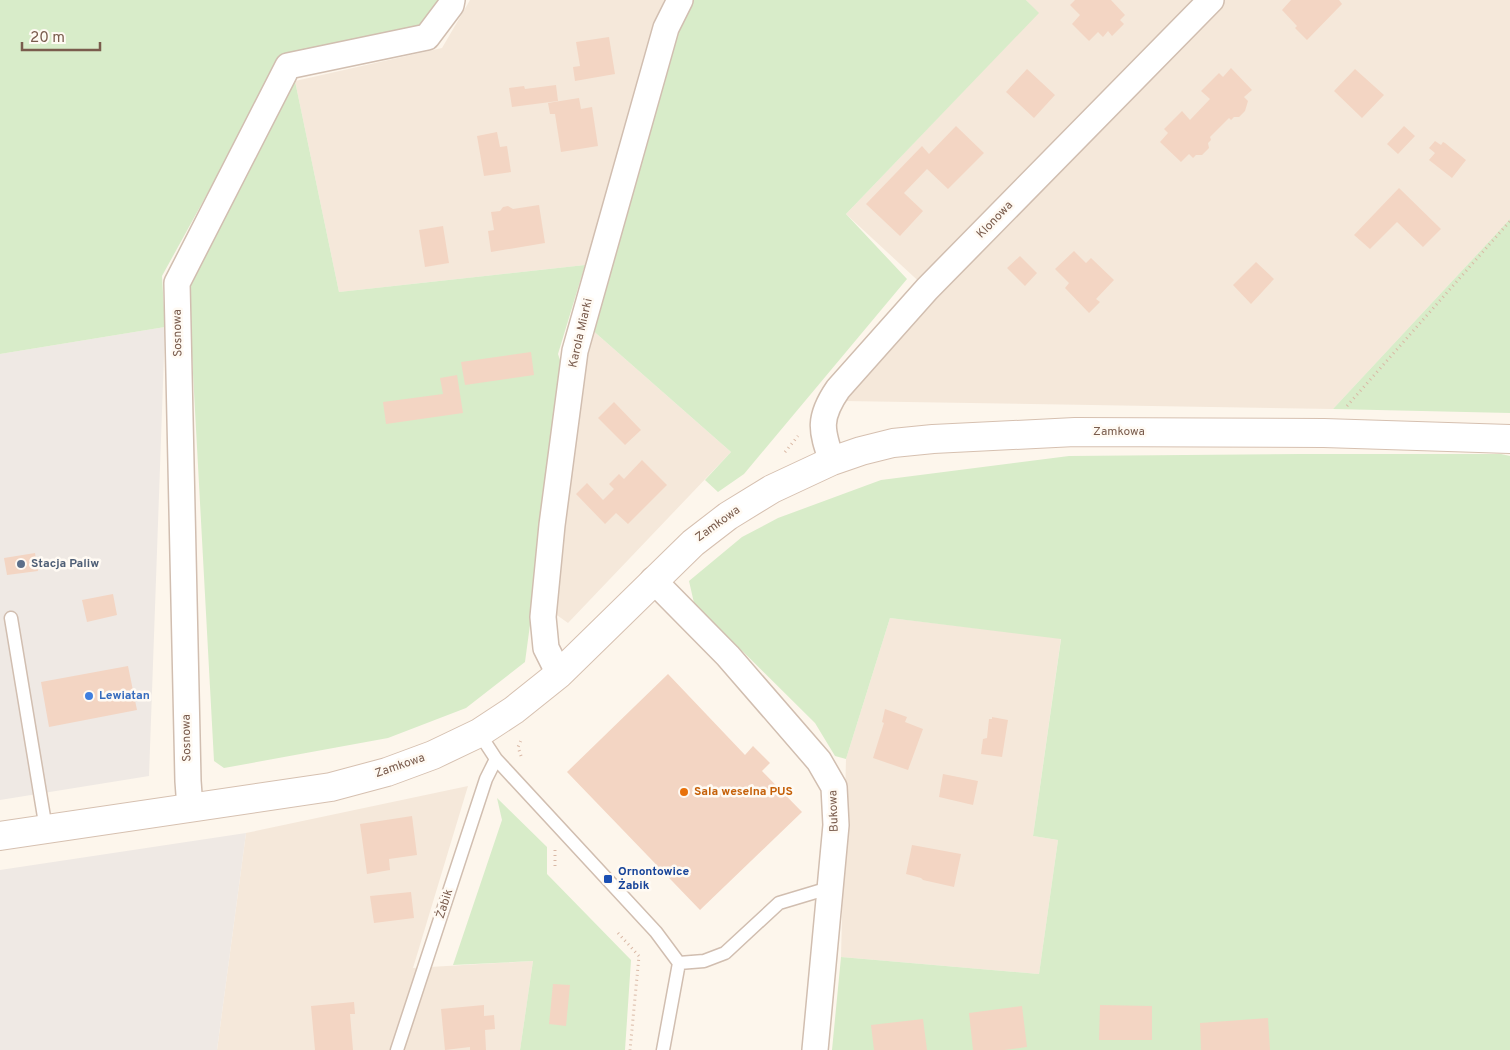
<svg xmlns="http://www.w3.org/2000/svg" width="1510" height="1050" font-family="Overpass,sans-serif">
  <style>
    .residential { fill: #f5e8da }
    .industrial { fill: #efe9e4 }
    .green { fill: #d8ecc9 }
    .building { fill: #f3d5c3 }
    .lines { fill: none; stroke-linecap: round; stroke-linejoin: round }
    .lane-casing { stroke: #d1beb0; stroke-width: 15 }
    .street-casing { stroke: #d1beb0; stroke-width: 28 }
    .secondary-casing { stroke: #d6c0b0; stroke-width: 30 }
    .path { stroke: #d9b8a5; stroke-width: 3; stroke-dasharray: 1 4; stroke-linecap: butt }
    .lane { stroke: #fff; stroke-width: 12 }
    .street { stroke: #fff; stroke-width: 25 }
    .secondary { stroke: #fff; stroke-width: 28 }
    .service-dot { fill: #5c6f8a; stroke: #fffaf3; stroke-width: 2 }
    .shop-dot { fill: #3f7fe0; stroke: #fffaf3; stroke-width: 2 }
    .food-dot { fill: #e8710a; stroke: #fffaf3; stroke-width: 2 }
    .transit-dot { fill: #1a4fb4; stroke: #fffaf3; stroke-width: 2 }
    .labels { text-anchor: middle; dominant-baseline: central; stroke-width: 5; stroke-linejoin: round; paint-order: stroke }
    .street-label { font-size: 12px; fill: #7a5c4d; stroke: #fffaf3 }
    .service-label { font-size: 12px; font-weight: bold; fill: #4e5e75; stroke: #fffaf3; text-anchor: start }
    .shop-label { font-size: 12px; font-weight: bold; fill: #366cbe; stroke: #fffaf3; text-anchor: start }
    .food-label { font-size: 12px; font-weight: bold; fill: #c56008; stroke: #fffaf3; text-anchor: start }
    .transit-label { font-size: 12px; font-weight: bold; fill: #164399; stroke: #fffaf3; text-anchor: start }
  </style>
  <rect width="100%" height="100%" fill="#fdf6ec"/>
  <path class="residential" d="M 470,0 L 664,0 L 585,265 L 339,292 L 295,81 L 442,48 Z
    M 1026,0 L 1510,0 L 1510,219 L 1333,409 L 844,401 L 927,289 L 846,214 L 1038,13 Z
    M 590,328 L 731,452 L 568,623 L 554,613 L 569,452 Z
    M 890,618 L 1061,638 L 1033,836 L 1058,840 L 1039,974 L 841,957 L 846,759 Z
    M 468,786 L 413,968 L 533,961 L 520,1050 L 217,1050 L 246,833 Z"/>
  <path class="industrial" d="M 165,327 L 149,776 L 0,800 L 0,354 Z
    M 246,833 L 217,1050 L 0,1050 L 0,870 Z"/>
  <path class="green" d="M 0,0 L 441,0 L 421,26 L 296,51 L 283,56 L 162,276 L 165,327 L 0,354 Z
    M 685,0 L 1026,0 L 1039,13 L 846,214 L 907,279 L 744,474 L 718,492 L 705,480 L 731,452 L 590,328 Z
    M 295,81 L 339,292 L 585,265 L 558,354 L 564,372 L 525,662 L 466,708 L 388,738 L 224,768 L 214,761 L 188,281 L 278,99 Z
    M 1510,219 L 1510,413 L 1333,409 Z
    M 1301,454 L 1501,454 L 1510,456 L 1510,1050 L 832,1050 L 841,957 L 1039,974 L 1058,840 L 1033,836 L 1061,639 L 890,618 L 846,759 L 835,756 L 815,723 L 694,603 L 689,581 L 742,537 L 778,518 L 881,480 L 1069,456 Z
    M 497,798 L 547,847 L 547,874 L 631,960 L 625,1050 L 520,1050 L 533,961 L 453,965 L 502,820 Z"/>
  <path class="building" d="M 1075,0 L 1111,0 L 1125,15 L 1120,20 L 1124,24 L 1112,36 L 1108,31 L 1103,37 L 1098,32 L 1089,41 L 1072,24 L 1080,15 L 1070,5 Z
    M 1291,0 L 1339,0 L 1342,4 L 1307,40 L 1295,28 L 1297,26 L 1282,10 Z
    M 609,37 L 615,74 L 575,81 L 573,67 L 580,66 L 576,42 Z
    M 1231,68 L 1252,90 L 1244,97 L 1248,101 L 1245,111 L 1239,117 L 1234,117 L 1231,120 L 1229,118 L 1210,137 L 1211,140 L 1208,143 L 1209,148 L 1202,155 L 1196,155 L 1193,158 L 1189,154 L 1181,162 L 1160,142 L 1168,133 L 1164,129 L 1182,111 L 1190,120 L 1210,99 L 1201,91 L 1219,73 L 1223,77 Z
    M 1027,69 L 1055,95 L 1034,118 L 1006,92 Z
    M 1355,69 L 1384,95 L 1362,118 L 1334,91 Z
    M 556,85 L 558,101 L 512,107 L 509,88 L 524,86 L 525,89 Z
    M 579,98 L 581,109 L 592,107 L 598,146 L 561,152 L 555,114 L 550,114 L 548,103 Z
    M 956,126 L 984,153 L 948,189 L 927,169 L 904,193 L 923,211 L 900,236 L 866,204 L 922,146 L 929,154 Z
    M 1404,126 L 1415,136 L 1398,154 L 1387,144 Z
    M 497,132 L 500,147 L 507,146 L 511,172 L 484,176 L 477,136 Z
    M 1435,141 L 1441,145 L 1443,142 L 1445,143 L 1466,160 L 1452,178 L 1429,160 L 1435,153 L 1429,148 Z
    M 1399,188 L 1441,229 L 1423,247 L 1397,222 L 1370,249 L 1354,235 Z
    M 539,205 L 545,243 L 491,252 L 488,231 L 494,230 L 491,212 L 500,211 L 503,207 L 508,206 L 513,209 Z
    M 443,226 L 449,263 L 425,267 L 419,230 Z
    M 1074,251 L 1086,263 L 1091,258 L 1114,280 L 1096,299 L 1100,302 L 1089,313 L 1065,288 L 1069,283 L 1055,269 Z
    M 1020,256 L 1037,273 L 1025,286 L 1007,268 Z
    M 1256,262 L 1274,279 L 1251,304 L 1233,285 Z
    M 531,352 L 534,375 L 465,385 L 461,362 Z
    M 457,375 L 463,413 L 386,424 L 383,402 L 443,394 L 440,378 Z
    M 614,402 L 641,430 L 625,445 L 598,418 Z
    M 642,460 L 667,485 L 628,524 L 616,513 L 605,524 L 576,494 L 587,483 L 603,500 L 614,489 L 609,484 L 619,474 L 624,479 Z
    M 35,553 L 38,571 L 7,575 L 4,558 Z
    M 113,594 L 117,615 L 87,622 L 82,600 Z
    M 128,666 L 137,710 L 49,727 L 41,682 Z
    M 668,674 L 745,755 L 753,746 L 770,763 L 762,771 L 802,812 L 700,910 L 567,772 Z
    M 885,709 L 907,717 L 905,722 L 923,729 L 908,770 L 873,758 L 884,723 L 882,722 Z
    M 992,717 L 1008,720 L 1002,757 L 981,754 L 983,739 L 987,738 L 989,719 L 992,719 Z
    M 943,774 L 978,781 L 973,805 L 939,797 Z
    M 412,816 L 417,855 L 389,859 L 390,870 L 367,874 L 360,824 Z
    M 912,845 L 961,854 L 954,887 L 923,880 L 921,878 L 906,874 Z
    M 411,892 L 414,918 L 374,923 L 370,896 Z
    M 553,984 L 570,985 L 566,1026 L 549,1024 Z
    M 354,1002 L 355,1014 L 350,1014 L 353,1050 L 315,1050 L 311,1006 Z
    M 484,1005 L 484,1016 L 494,1015 L 495,1029 L 485,1030 L 486,1050 L 470,1050 L 470,1047 L 445,1050 L 441,1009 Z
    M 1100,1005 L 1152,1006 L 1152,1040 L 1099,1040 Z
    M 1022,1006 L 1027,1047 L 1004,1050 L 973,1050 L 969,1013 Z
    M 1268,1018 L 1270,1050 L 1201,1050 L 1200,1023 Z
    M 923,1019 L 927,1050 L 874,1050 L 871,1025 Z"/>
  <g class="lines">
    <defs>
      <path id="lane" d="M 11,618 L 46,829
        M 479,733 L 496,759 L 656,932 L 679,963 L 704,961 L 725,953 L 779,903 L 829,888
        M 397,1050 L 486,779 L 496,759
        M 663,1050 L 679,963"/>
      <path id="street" d="M 832,461 C 821,430 818,418 838,389 L 927,289 L 1211,0
        M 653,580 L 728,656 L 819,761 L 834,787 L 836,825 L 815,1050
        M 559,674 L 546,648 L 543,617 L 552,525 L 575,351 L 666,28 L 680,0
        M 190,808 L 188,781 L 177,283 L 288,66 L 427,37 L 451,5 L 452,0"/>
      <path id="secondary" d="M 0,836 L 331,787 L 387,772 L 433,755 L 479,733 L 514,710 L 559,674 L 693,543 L 728,516 L 772,489 L 832,461 L 861,451 L 893,443 L 933,439 L 1075,432 L 1324,433 L 1510,439"/>
    </defs>
    <use href="#lane" class="lane-casing"/>
    <use href="#street" class="street-casing"/>
    <use href="#secondary" class="secondary-casing"/>
    <path class="path" d="M 1347,406 L 1510,221
      M 785,452 L 798,436
      M 521,756 L 518,747 L 522,738
      M 555,850 L 555,868
      M 618,933 L 639,956 L 630,1050"/>
    <use href="#lane" class="lane"/>
    <use href="#street" class="street"/>
    <use href="#secondary" class="secondary"/>
  </g>
  <circle class="service-dot" cx="21" cy="564" r="5"/>
  <circle class="shop-dot" cx="89" cy="696" r="5"/>
  <circle class="food-dot" cx="684" cy="792" r="5"/>
  <rect class="transit-dot" x="603" y="874" width="10" height="10" rx="2.5"/>
  <g class="labels">
    <g class="street-label">
      <text transform="translate(995 220) rotate(-46)">Klonowa</text>
      <text transform="translate(178 333) rotate(-91)">Sosnowa</text>
      <text transform="translate(581 333) rotate(-77)">Karola Miarki</text>
      <text x="1119" y="432">Zamkowa</text>
      <text transform="translate(718 524) rotate(-36)">Zamkowa</text>
      <text transform="translate(187 738) rotate(-91)">Sosnowa</text>
      <text transform="translate(400 766) rotate(-19)">Zamkowa</text>
      <text transform="translate(834 811) rotate(-92)">Bukowa</text>
      <text transform="translate(445 904) rotate(-72)">Żabik</text>
    </g>
    <g class="service-label">
      <text x="31" y="564">Stacja Paliw</text>
    </g>
    <g class="shop-label">
      <text x="99" y="696">Lewiatan</text>
    </g>
    <g class="food-label">
      <text x="694" y="792">Sala weselna PUS</text>
    </g>
    <g class="transit-label">
      <text x="618" y="872">Ornontowice<tspan x="618" dy="14">Żabik</tspan></text>
    </g>
  </g>
  <path d="M22 42v8h78v-8" fill="none" stroke="#7a5c4d" stroke-width="2.5"/>
  <text x="30" y="42" font-size="15" fill="#7a5c4d" stroke="#fffaf3" stroke-width="4" paint-order="stroke">20 m</text>
</svg>
